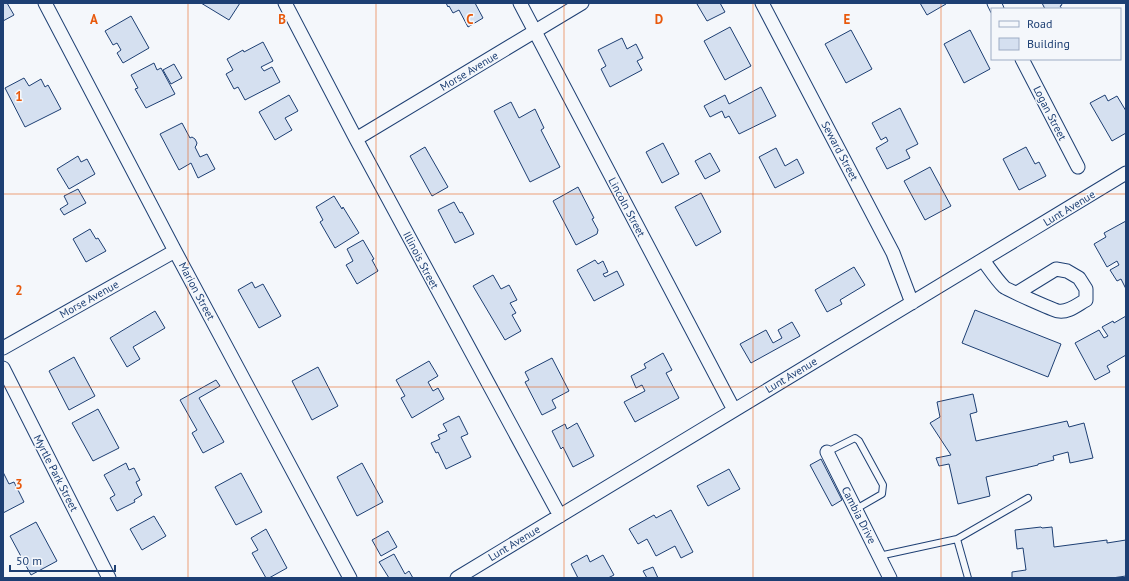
<svg xmlns="http://www.w3.org/2000/svg" width="1129" height="581" font-family="'PT Sans',sans-serif">
  <style>
    .building { fill: #d5e0f0; stroke: #1d3f73 }
    .lines { fill: none; stroke-linecap: round; stroke-linejoin: round }
    .lane-casing { stroke: #1d3f73; stroke-width: 8 }
    .street-casing { stroke: #1d3f73; stroke-width: 15 }
    .lane { stroke: #f4f7fb; stroke-width: 6 }
    .street { stroke: #f4f7fb; stroke-width: 13 }
    .grid { fill: none; stroke: #e8590c; stroke-width: 1; stroke-opacity: 0.55 }
    .labels { text-anchor: middle; dominant-baseline: central; stroke-width: 3; stroke-linejoin: round; paint-order: stroke }
    .street-label { font-size: 11px; fill: #1d3f73; stroke: #f4f7fb }
    .grid-label { font-size: 13px; text-anchor: middle; font-weight: bold; fill: #e8590c; stroke: #f4f7fb; stroke-width: 3; stroke-linejoin: round; paint-order: stroke }
  </style>
  <rect width="100%" height="100%" fill="#f4f7fb"/>
  <path class="building" d="M 3,3 L 7,3 L 14,15 L 3,21 Z
    M 201,3 L 240,3 L 229,20 Z
    M 446,3 L 475,3 L 483,18 L 468,27 L 459,10 L 453,13 L 449,6 L 448,7 Z
    M 698,3 L 720,3 L 725,12 L 707,21 L 697,4 Z
    M 920,3 L 946,3 L 946,4 L 927,15 Z
    M 1042,3 L 1061,3 L 1062,5 L 1060,6 L 1062,9 L 1045,9 Z
    M 131,16 L 149,48 L 123,63 L 117,53 L 121,50 L 117,43 L 113,45 L 105,31 Z
    M 730,27 L 751,66 L 725,80 L 704,41 Z
    M 851,30 L 872,69 L 846,83 L 825,44 Z
    M 970,30 L 990,69 L 964,83 L 944,44 Z
    M 622,38 L 627,49 L 636,44 L 643,58 L 637,61 L 642,70 L 610,87 L 601,69 L 606,66 L 598,50 Z
    M 263,42 L 273,61 L 261,67 L 264,71 L 272,67 L 280,82 L 245,100 L 238,87 L 234,89 L 226,74 L 233,70 L 227,59 L 243,50 L 244,52 Z
    M 154,63 L 157,70 L 161,68 L 175,94 L 146,108 L 135,89 L 138,88 L 131,75 Z
    M 174,64 L 182,78 L 171,84 L 163,70 Z
    M 24,78 L 29,86 L 41,79 L 45,87 L 48,85 L 61,109 L 25,127 L 5,88 Z
    M 761,87 L 776,116 L 739,134 L 729,116 L 725,118 L 722,111 L 710,117 L 704,106 L 725,95 L 729,104 Z
    M 289,95 L 298,111 L 285,118 L 292,130 L 275,140 L 259,112 Z
    M 1105,95 L 1108,101 L 1117,96 L 1126,111 L 1126,133 L 1112,141 L 1090,103 Z
    M 511,102 L 519,118 L 535,109 L 544,128 L 541,130 L 560,167 L 530,182 L 494,111 Z
    M 900,108 L 918,144 L 906,150 L 910,158 L 887,169 L 876,148 L 888,141 L 886,137 L 881,140 L 872,123 Z
    M 182,123 L 190,138 L 192,137 L 195,139 L 197,143 L 196,146 L 195,147 L 200,157 L 207,154 L 215,169 L 198,178 L 191,163 L 179,170 L 160,134 Z
    M 663,143 L 679,174 L 662,183 L 646,152 Z
    M 425,147 L 448,187 L 432,196 L 410,156 Z
    M 1026,147 L 1035,164 L 1039,162 L 1046,176 L 1019,190 L 1003,159 Z
    M 776,148 L 785,166 L 797,159 L 804,173 L 775,188 L 759,157 Z
    M 710,153 L 720,171 L 705,179 L 695,161 Z
    M 78,156 L 81,162 L 87,159 L 95,174 L 69,189 L 57,169 Z
    M 930,167 L 951,206 L 925,220 L 904,181 Z
    M 578,187 L 594,218 L 592,219 L 598,230 L 597,234 L 576,245 L 553,201 Z
    M 78,189 L 86,203 L 64,215 L 60,209 L 68,204 L 64,196 Z
    M 701,193 L 721,232 L 696,246 L 675,207 Z
    M 334,196 L 342,209 L 343,207 L 359,233 L 335,248 L 320,222 L 323,220 L 316,207 Z
    M 454,202 L 460,213 L 462,212 L 474,234 L 455,243 L 438,210 Z
    M 1126,221 L 1126,289 L 1121,279 L 1117,281 L 1110,270 L 1119,265 L 1117,261 L 1107,267 L 1094,244 L 1106,237 L 1104,233 Z
    M 90,229 L 96,239 L 98,238 L 106,251 L 86,262 L 73,239 Z
    M 363,240 L 374,259 L 372,260 L 378,271 L 357,284 L 346,265 L 353,261 L 347,249 Z
    M 595,260 L 598,264 L 603,261 L 608,272 L 603,274 L 605,277 L 617,271 L 624,285 L 594,301 L 577,270 Z
    M 854,267 L 865,285 L 840,300 L 842,304 L 827,312 L 815,290 Z
    M 493,275 L 501,289 L 509,285 L 517,300 L 510,303 L 516,313 L 512,315 L 521,331 L 505,340 L 473,286 Z
    M 252,282 L 255,288 L 263,284 L 281,316 L 259,328 L 238,290 Z
    M 975,310 L 1061,344 L 1048,377 L 962,343 Z
    M 155,311 L 165,328 L 133,347 L 140,359 L 127,367 L 110,338 Z
    M 1126,316 L 1126,355 L 1107,366 L 1110,372 L 1095,380 L 1075,343 L 1099,330 L 1104,338 L 1108,336 L 1102,327 L 1113,321 L 1114,323 Z
    M 792,322 L 800,336 L 751,363 L 740,344 L 766,330 L 773,343 L 782,338 L 778,330 Z
    M 663,353 L 672,370 L 666,373 L 679,398 L 635,422 L 624,402 L 645,391 L 642,385 L 636,388 L 631,376 L 646,368 L 644,364 Z
    M 74,357 L 95,396 L 69,410 L 49,371 Z
    M 552,358 L 569,391 L 552,400 L 556,408 L 542,415 L 525,382 L 529,380 L 525,372 Z
    M 429,361 L 438,376 L 428,382 L 433,391 L 438,388 L 444,399 L 412,418 L 401,398 L 405,396 L 396,380 Z
    M 318,367 L 338,406 L 312,420 L 292,381 Z
    M 216,380 L 220,386 L 199,398 L 224,442 L 203,453 L 192,433 L 197,430 L 180,400 Z
    M 973,394 L 977,412 L 970,414 L 976,441 L 1067,421 L 1069,427 L 1084,423 L 1093,458 L 1070,463 L 1068,452 L 1053,456 L 1054,460 L 1038,464 L 1038,465 L 986,477 L 990,496 L 958,504 L 949,464 L 939,466 L 936,458 L 951,455 L 930,423 L 940,417 L 937,402 Z
    M 98,409 L 119,448 L 93,461 L 72,423 Z
    M 459,416 L 468,434 L 461,437 L 471,457 L 446,469 L 438,452 L 436,453 L 431,443 L 440,439 L 438,435 L 447,431 L 443,424 Z
    M 577,423 L 594,456 L 573,467 L 563,447 L 561,449 L 552,431 L 565,424 L 567,429 Z
    M 821,459 L 842,500 L 832,506 L 810,465 Z
    M 126,463 L 129,470 L 134,468 L 140,480 L 136,482 L 142,495 L 134,500 L 135,502 L 117,511 L 110,498 L 115,495 L 104,475 Z
    M 362,463 L 383,502 L 357,516 L 337,477 Z
    M 729,469 L 740,489 L 708,506 L 697,486 Z
    M 3,472 L 9,484 L 14,482 L 24,502 L 3,513 Z
    M 241,473 L 262,512 L 236,525 L 215,487 Z
    M 671,510 L 693,552 L 681,558 L 675,546 L 656,556 L 647,539 L 638,544 L 629,529 L 654,515 L 656,518 Z
    M 154,516 L 166,536 L 142,550 L 130,529 Z
    M 36,522 L 57,561 L 31,575 L 10,536 Z
    M 1041,527 L 1042,528 L 1052,527 L 1054,547 L 1107,540 L 1107,543 L 1126,540 L 1126,576 L 1112,578 L 1012,578 L 1012,572 L 1026,570 L 1023,548 L 1017,549 L 1015,530 Z
    M 266,529 L 287,568 L 269,578 L 266,578 L 252,553 L 258,550 L 251,538 Z
    M 388,531 L 397,547 L 381,556 L 372,540 Z
    M 394,554 L 405,574 L 409,571 L 413,578 L 389,578 L 379,562 Z
    M 587,555 L 590,562 L 603,555 L 614,575 L 608,578 L 578,578 L 571,564 Z
    M 653,567 L 658,578 L 647,578 L 643,571 Z"/>
  <g class="lines">
    <defs>
      <path id="lane" d="M 827,452 L 855,438 L 859,441 L 883,485 L 882,494 L 856,509
        M 957,539 L 1028,498
        M 879,556 L 957,539 L 968,578"/>
      <path id="street" d="M 45,3 L 175,251 L 350,578
        M 285,3 L 356,139 L 560,516
        M 520,3 L 734,410
        M 762,3 L 893,253 L 912,303
        M 994,3 L 997,9
        M 1022,59 L 1078,167
        M 356,139 L 582,3
        M 983,260 C 989,268 996,279 1004,287 C 1006,289 1053,310 1058,311 C 1068,313 1077,305 1086,300 L 1086,289 L 1079,278 L 1067,271 L 1056,269 L 1017,293
        M 3,348 L 175,251
        M 3,368 L 109,578
        M 827,452 L 890,578
        M 457,578 L 1126,173"/>
    </defs>
    <use href="#lane" class="lane-casing"/>
    <use href="#street" class="street-casing"/>
    <use href="#lane" class="lane"/>
    <use href="#street" class="street"/>
  </g>
  <path class="grid" d="M 188,3 L 188,578M 376,3 L 376,578M 564,3 L 564,578M 753,3 L 753,578M 941,3 L 941,578M 3,194 L 1126,194M 3,387 L 1126,387"/>
  <g class="labels">
    <g class="street-label">
      <text transform="translate(469 71) rotate(-31)">Morse Avenue</text>
      <text transform="translate(1050 113) rotate(63)">Logan Street</text>
      <text transform="translate(840 151) rotate(62)">Seward Street</text>
      <text transform="translate(627 207) rotate(62)">Lincoln Street</text>
      <text transform="translate(1069 208) rotate(-31)">Lunt Avenue</text>
      <text transform="translate(421 260) rotate(62)">Illinois Street</text>
      <text transform="translate(197 291) rotate(62)">Marion Street</text>
      <text transform="translate(89 299) rotate(-29)">Morse Avenue</text>
      <text transform="translate(791 375) rotate(-31)">Lunt Avenue</text>
      <text transform="translate(56 473) rotate(63)">Myrtle Park Street</text>
      <text transform="translate(859 515) rotate(63)">Cambia Drive</text>
      <text transform="translate(514 543) rotate(-31)">Lunt Avenue</text>
    </g>
  </g>
  <g class="grid-label">
    <text x="94" y="24">A</text>
    <text x="282" y="24">B</text>
    <text x="470" y="24">C</text>
    <text x="659" y="24">D</text>
    <text x="847" y="24">E</text>
    <text x="19" y="101">1</text>
    <text x="19" y="295">2</text>
    <text x="19" y="489">3</text>
  </g>
  <rect width="1129" height="581" fill="none" stroke="#1d3f73" stroke-width="8"/>
  <rect x="991" y="8" width="130" height="52" fill="#f4f7fb" stroke="#9eadc5"/>
  <rect x="999" y="21" width="20" height="6" fill="#f4f7fb" stroke="#9eadc5"/>
  <text x="1027" y="28" font-size="12" fill="#1d3f73">Road</text>
  <rect x="999" y="38" width="20" height="12" fill="#d5e0f0" stroke="#9eadc5"/>
  <text x="1027" y="48" font-size="12" fill="#1d3f73">Building</text>
  <path d="M10 565v6h105v-6" fill="none" stroke="#1d3f73" stroke-width="2"/>
  <text x="16" y="565" font-size="12" fill="#1d3f73" stroke="#f4f7fb" stroke-width="3" paint-order="stroke">50 m</text>
</svg>
